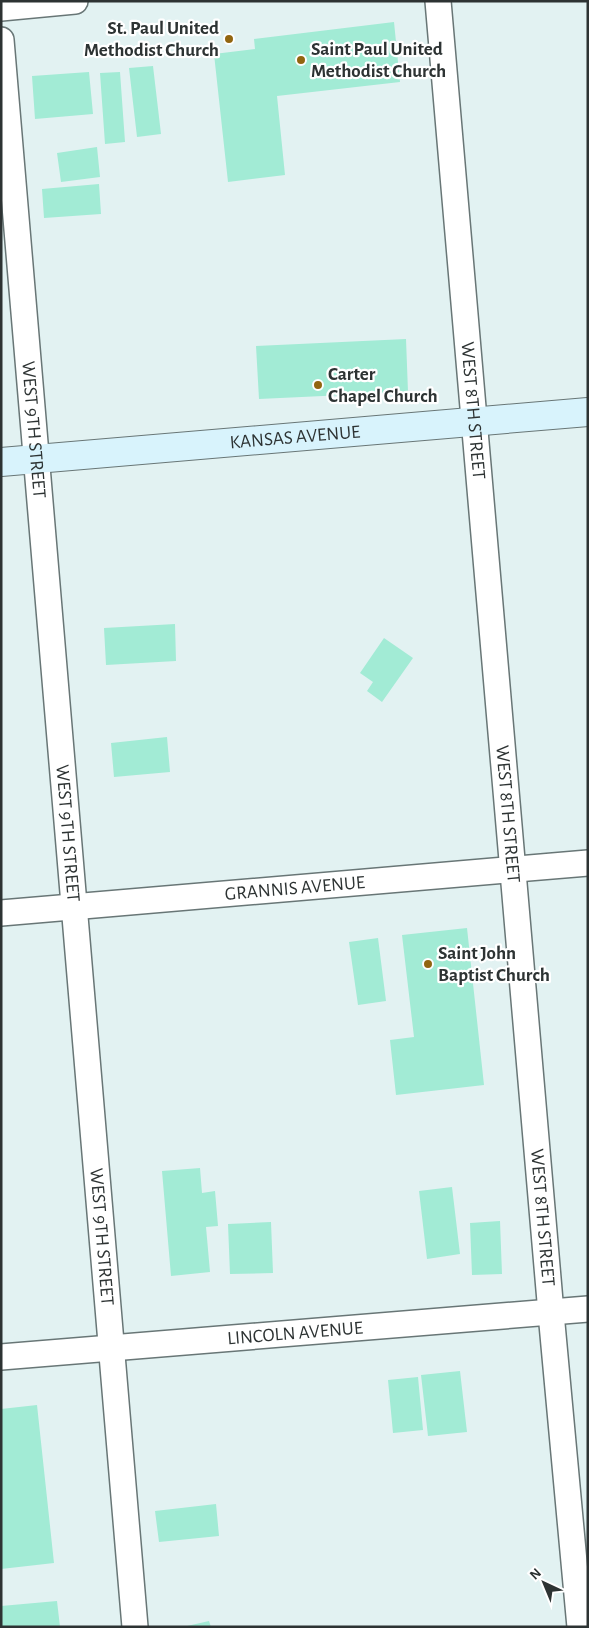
<svg xmlns="http://www.w3.org/2000/svg" width="589" height="1628" font-family="'Alegreya Sans',sans-serif">
  <style>
    .building { fill: #a2ebd5 }
    .lines { fill: none; stroke-linecap: round; stroke-linejoin: round }
    .street-casing { stroke: #687676; stroke-width: 28 }
    .secondary-casing { stroke: #687676; stroke-width: 30 }
    .street { stroke: #fff; stroke-width: 25 }
    .secondary { stroke: #d8f3fc; stroke-width: 28 }
    .poi-dot { fill: #926610; stroke: #fff; stroke-width: 2 }
    .labels { text-anchor: middle; dominant-baseline: central; stroke-width: 4.5; stroke-linejoin: round; paint-order: stroke }
    .poi-label { font-size: 19px; font-weight: bold; fill: #2d3333; stroke: #fff; text-anchor: start }
    .street-label { font-size: 19px; fill: #2d3333; stroke: #fff }
  </style>
  <rect width="100%" height="100%" fill="#e2f2f2"/>
  <path class="building" d="M 394,22 L 400,82 L 277,96 L 285,175 L 228,182 L 214,54 L 255,49 L 254,39 Z
    M 153,66 L 161,134 L 137,137 L 129,68 Z
    M 89,72 L 93,114 L 35,119 L 32,76 Z
    M 120,72 L 125,142 L 105,144 L 100,73 Z
    M 97,147 L 100,177 L 61,182 L 57,153 Z
    M 99,184 L 101,214 L 44,218 L 42,189 Z
    M 406,339 L 408,392 L 259,399 L 256,346 Z
    M 175,624 L 176,661 L 106,665 L 104,628 Z
    M 384,638 L 413,658 L 382,702 L 367,691 L 373,682 L 360,673 Z
    M 167,737 L 170,772 L 114,777 L 111,743 Z
    M 467,928 L 484,1085 L 396,1095 L 390,1040 L 414,1037 L 402,935 Z
    M 378,938 L 386,1001 L 358,1005 L 349,942 Z
    M 200,1168 L 202,1193 L 215,1191 L 218,1226 L 206,1227 L 210,1272 L 171,1276 L 162,1171 Z
    M 452,1187 L 460,1254 L 427,1259 L 419,1191 Z
    M 500,1221 L 502,1274 L 472,1275 L 470,1223 Z
    M 271,1222 L 273,1273 L 230,1274 L 228,1224 Z
    M 460,1371 L 467,1432 L 428,1436 L 421,1375 Z
    M 418,1377 L 423,1430 L 393,1433 L 388,1380 Z
    M 37,1405 L 54,1563 L 1,1569 L 1,1409 Z
    M 216,1504 L 219,1536 L 159,1542 L 155,1511 Z
    M 57,1601 L 60,1627 L 1,1627 L 1,1606 Z
    M 209,1621 L 211,1627 L 187,1627 L 187,1626 Z"/>
  <g class="lines">
    <defs>
      <g id="street">
        <path id="s1" d="M 438,1 L 551,1313 L 580,1627"/>
        <path d="M 1,8 L 75,1"/>
        <path id="s2" d="M 1,40 L 135,1627"/>
        <path id="s3" d="M 1,913 L 588,863"/>
        <path id="s4" d="M 1,1357 L 588,1309"/>
      </g>
      <g id="secondary">
        <path id="s5" d="M 1,462 L 588,412"/>
      </g>
    </defs>
    <use href="#street" class="street-casing"/>
    <use href="#secondary" class="secondary-casing"/>
    <use href="#street" class="street"/>
    <use href="#secondary" class="secondary"/>
  </g>
  <g class="poi-dot">
    <circle cx="229" cy="39" r="5"/>
    <circle cx="301" cy="60" r="5"/>
    <circle cx="318" cy="385" r="5"/>
    <circle cx="428" cy="964" r="5"/>
  </g>
  <g class="labels">
    <g class="poi-label">
      <text x="219" y="28" text-anchor="end">St. Paul United<tspan x="219" dy="22">Methodist Church</tspan></text>
      <text x="311" y="49">Saint Paul United<tspan x="311" dy="22">Methodist Church</tspan></text>
      <text x="328" y="374">Carter<tspan x="328" dy="22">Chapel Church</tspan></text>
      <text x="438" y="953">Saint John<tspan x="438" dy="22">Baptist Church</tspan></text>
    </g>
    <g class="street-label">
      <text stroke="none"><textPath href="#s1" startOffset="411">WEST 8TH STREET</textPath></text>
      <text stroke="none"><textPath href="#s2" startOffset="391">WEST 9TH STREET</textPath></text>
      <text stroke="none"><textPath href="#s5" startOffset="295">KANSAS AVENUE</textPath></text>
      <text stroke="none"><textPath href="#s1" startOffset="816">WEST 8TH STREET</textPath></text>
      <text stroke="none"><textPath href="#s2" startOffset="796">WEST 9TH STREET</textPath></text>
      <text stroke="none"><textPath href="#s3" startOffset="295">GRANNIS AVENUE</textPath></text>
      <text stroke="none"><textPath href="#s1" startOffset="1221">WEST 8TH STREET</textPath></text>
      <text stroke="none"><textPath href="#s2" startOffset="1201">WEST 9TH STREET</textPath></text>
      <text stroke="none"><textPath href="#s4" startOffset="295">LINCOLN AVENUE</textPath></text>
    </g>
  </g>
  <rect width="589" height="1628" fill="none" stroke="#2d3333" stroke-width="5"/>
  <g transform="translate(544 1583) rotate(316)" stroke="#ffffff" stroke-width="4" paint-order="stroke">
  <path d="M0-4L9 19L0 12L-9 19Z" fill="#2d3333"/>
  <text y="-8" font-size="14" font-weight="bold" text-anchor="middle" fill="#2d3333">N</text>
  </g>
</svg>
